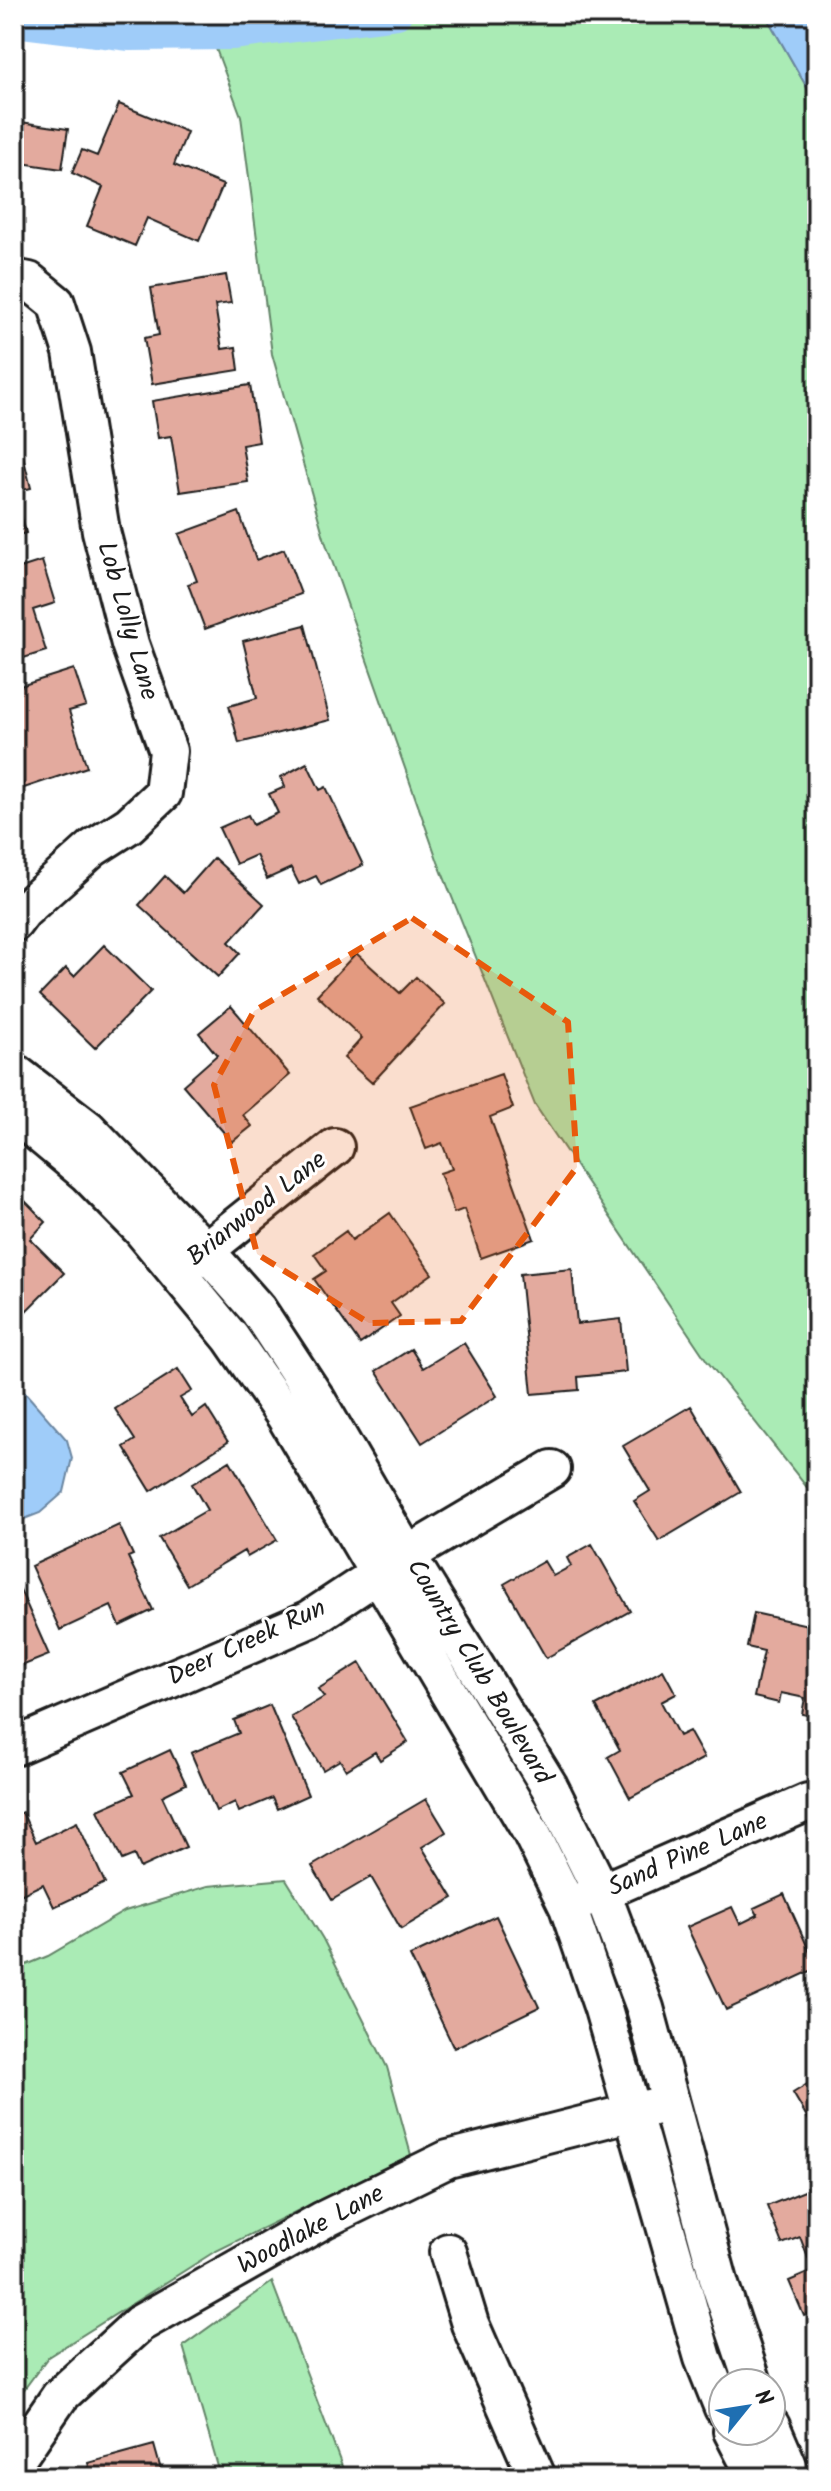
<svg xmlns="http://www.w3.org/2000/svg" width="831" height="2491" font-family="Kalam,sans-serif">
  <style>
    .green { fill: #aaebb5; stroke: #638468; stroke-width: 2 }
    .water { fill: #9fccf9; stroke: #6b86a1; stroke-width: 2 }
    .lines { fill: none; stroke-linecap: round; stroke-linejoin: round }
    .canal { stroke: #9fccf9; stroke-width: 30 }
    .building { fill: #e3aa9e; stroke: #1c1c1c; stroke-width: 2 }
    .minor-casing { stroke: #1c1c1c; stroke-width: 42 }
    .minor { stroke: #fff; stroke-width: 36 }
    .marked { fill: #e8590c; fill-opacity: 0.2; stroke: #e8590c; stroke-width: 6; stroke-dasharray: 16 10; stroke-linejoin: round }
    .labels { text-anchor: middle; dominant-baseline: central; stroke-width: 6; stroke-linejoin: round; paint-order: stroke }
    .street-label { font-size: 26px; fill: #1c1c1c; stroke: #fff }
  </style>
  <rect width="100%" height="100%" fill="#fff"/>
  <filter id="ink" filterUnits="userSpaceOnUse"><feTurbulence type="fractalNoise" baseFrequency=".0125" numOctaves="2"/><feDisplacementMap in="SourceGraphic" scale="16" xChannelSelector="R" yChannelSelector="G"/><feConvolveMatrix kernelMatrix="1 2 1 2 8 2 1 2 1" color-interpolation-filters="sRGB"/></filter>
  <g filter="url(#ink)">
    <path class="green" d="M 203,14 L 765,14 L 817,105 L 817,1500 L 707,1361 L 535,1105 L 438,862 L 325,541 L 272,354 L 241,116 Z
      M 286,1879 L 323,1939 L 387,2067 L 411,2155 L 214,2252 L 48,2357 L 14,2403 L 14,1970 L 48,1956 L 125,1911 L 208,1886 Z
      M 272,2282 L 346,2477 L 221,2477 L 183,2346 Z"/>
    <path class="water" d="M 765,14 L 817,14 L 817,105 Z
      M 14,1380 L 67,1440 L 72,1458 L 64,1492 L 40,1513 L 14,1523 Z"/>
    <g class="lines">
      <path class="canal" d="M 14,22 L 130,36 L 232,35 L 397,14"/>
    </g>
    <path class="building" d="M 119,104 L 187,132 L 174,165 L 223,185 L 199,241 L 147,218 L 135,246 L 87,226 L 103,187 L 72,173 L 82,150 L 97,156 Z
      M 14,121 L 68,129 L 62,169 L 14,162 Z
      M 226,275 L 231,303 L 215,305 L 222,349 L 236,347 L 239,370 L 152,384 L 144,338 L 159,335 L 151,288 Z
      M 250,385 L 259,442 L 242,445 L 248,482 L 180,492 L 171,436 L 158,438 L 152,401 Z
      M 21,448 L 31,488 L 15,492 L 26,533 L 14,536 L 14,449 Z
      M 239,512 L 256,560 L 284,549 L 301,594 L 205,629 L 188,584 L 197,581 L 179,534 Z
      M 42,561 L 55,603 L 33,610 L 46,651 L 14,661 L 14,570 Z
      M 305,625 L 330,720 L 239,743 L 229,706 L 257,698 L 243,641 Z
      M 74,669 L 86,706 L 69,711 L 87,767 L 24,788 L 14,756 L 14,688 Z
      M 307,763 L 320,790 L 326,787 L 363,865 L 321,885 L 316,876 L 299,884 L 291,868 L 267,879 L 256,855 L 236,864 L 219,828 L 248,815 L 253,825 L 278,813 L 269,794 L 285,787 L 281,777 Z
      M 214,858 L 264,904 L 229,942 L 240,953 L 218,977 L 139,905 L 165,876 L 183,893 Z
      M 104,945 L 151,991 L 95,1048 L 40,995 L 66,968 L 74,976 Z
      M 356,953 L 400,993 L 416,977 L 445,1004 L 372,1083 L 344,1058 L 362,1038 L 317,995 Z
      M 231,1006 L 290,1075 L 243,1115 L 252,1126 L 232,1142 L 183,1085 L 217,1055 L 199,1033 Z
      M 501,1074 L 513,1108 L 490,1117 L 534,1239 L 481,1258 L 464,1209 L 454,1213 L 440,1173 L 452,1169 L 442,1143 L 426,1149 L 410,1106 Z
      M 17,1193 L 46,1222 L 30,1239 L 64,1273 L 14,1323 L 14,1196 Z
      M 390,1213 L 432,1274 L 391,1303 L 400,1316 L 360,1344 L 314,1279 L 326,1271 L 314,1254 L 346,1231 L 352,1240 Z
      M 572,1269 L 577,1324 L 621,1319 L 626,1372 L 578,1377 L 579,1390 L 532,1394 L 520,1274 Z
      M 464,1343 L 497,1396 L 422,1443 L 376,1371 L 411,1349 L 423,1368 Z
      M 178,1369 L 192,1391 L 180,1398 L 192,1417 L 206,1407 L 228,1442 L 151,1491 L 124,1447 L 135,1440 L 115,1409 Z
      M 691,1406 L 741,1492 L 659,1541 L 634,1501 L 650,1491 L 623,1446 Z
      M 230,1461 L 277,1540 L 247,1557 L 244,1551 L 187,1585 L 159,1538 L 207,1510 L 192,1484 Z
      M 119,1525 L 133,1555 L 128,1557 L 153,1610 L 120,1626 L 111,1606 L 60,1630 L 31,1566 Z
      M 592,1544 L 630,1611 L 546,1658 L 504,1584 L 544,1561 L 553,1576 L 571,1566 L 567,1558 Z
      M 14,1576 L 49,1655 L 14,1669 Z
      M 754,1613 L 817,1627 L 817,1717 L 802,1714 L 805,1698 L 781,1693 L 779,1703 L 754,1697 L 764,1651 L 747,1647 Z
      M 360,1663 L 408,1742 L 380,1760 L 375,1752 L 346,1770 L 340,1760 L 323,1770 L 291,1717 L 324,1697 L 318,1689 Z
      M 663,1670 L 676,1694 L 661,1702 L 679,1736 L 689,1731 L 704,1758 L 630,1798 L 608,1757 L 620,1750 L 596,1706 Z
      M 270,1705 L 308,1795 L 277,1809 L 272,1798 L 239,1812 L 235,1802 L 216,1811 L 191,1753 L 239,1733 L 234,1720 Z
      M 170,1750 L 186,1784 L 162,1796 L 186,1847 L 140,1868 L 134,1855 L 122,1860 L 98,1810 L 134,1794 L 123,1772 Z
      M 426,1799 L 446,1832 L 422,1847 L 453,1898 L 401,1929 L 371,1877 L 332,1900 L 312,1866 Z
      M 22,1812 L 36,1842 L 77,1822 L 105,1883 L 54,1907 L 43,1884 L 14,1898 L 14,1816 Z
      M 784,1894 L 817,1968 L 726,2010 L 687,1927 L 732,1907 L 740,1924 L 758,1915 L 754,1908 Z
      M 496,1916 L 539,2007 L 454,2048 L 410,1956 Z
      M 817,2078 L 817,2134 L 793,2093 Z
      M 817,2186 L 817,2260 L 810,2263 L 800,2237 L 782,2244 L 767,2206 Z
      M 817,2269 L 817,2313 L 816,2311 L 804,2316 L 789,2281 Z
      M 154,2445 L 163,2477 L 92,2477 L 88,2463 Z"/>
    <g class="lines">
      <defs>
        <path id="minor" d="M 14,278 L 29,281 L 56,303 L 72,352 L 101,531 L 130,644 L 168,751 L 163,793 L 129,825 L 93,848 L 23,911 L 14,923
          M 14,1072 L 88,1129 L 206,1251 L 258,1310 L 317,1400 L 407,1555 L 549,1786 L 602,1893 L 645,2008 L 720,2285 L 753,2383
          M 14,1113 L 87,1174 L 141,1229 L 231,1338 L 285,1416 L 531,1832 L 568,1907 L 603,2009 L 703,2358 L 723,2408
          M 187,1265 L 335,1147
          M 14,1747 L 310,1619 L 407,1555 L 552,1469
          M 579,1902 L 808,1802
          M 448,2252 L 470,2324 L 537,2477
          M 771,2426 L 793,2477
          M 732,2431 L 756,2477
          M 14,2463 L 60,2396 L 139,2324 L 323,2220 L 448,2159 L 657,2106"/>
      </defs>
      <use href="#minor" class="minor-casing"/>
      <use href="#minor" class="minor"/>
    </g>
  </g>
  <path class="marked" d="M 412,918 L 568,1022 L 577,1167 L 461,1321 L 369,1323 L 257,1254 L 214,1085 L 254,1011 Z"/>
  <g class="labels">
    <g class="street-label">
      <text transform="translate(127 621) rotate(74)">Lob Lolly Lane</text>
      <text transform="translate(257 1209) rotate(-38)">Briarwood Lane</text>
      <text transform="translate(247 1643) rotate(-25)">Deer Creek Run</text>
      <text transform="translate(479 1672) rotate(59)">Country Club Boulevard</text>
      <text transform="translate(688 1855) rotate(-24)">Sand Pine Lane</text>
      <text transform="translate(311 2230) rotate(-28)">Woodlake Lane</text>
    </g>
  </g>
  <rect width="831" height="2491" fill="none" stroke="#fff" stroke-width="48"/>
  <rect x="24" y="24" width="783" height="2443" fill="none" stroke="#1c1c1c" stroke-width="3" filter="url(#ink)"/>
  <g transform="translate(747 2407) rotate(60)"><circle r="38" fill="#ffffff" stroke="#a4a4a4" stroke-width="2"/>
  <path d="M0-6L14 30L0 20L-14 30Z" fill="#1f6fb2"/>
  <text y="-12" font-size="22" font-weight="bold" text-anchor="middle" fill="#1c1c1c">N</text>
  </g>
</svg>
